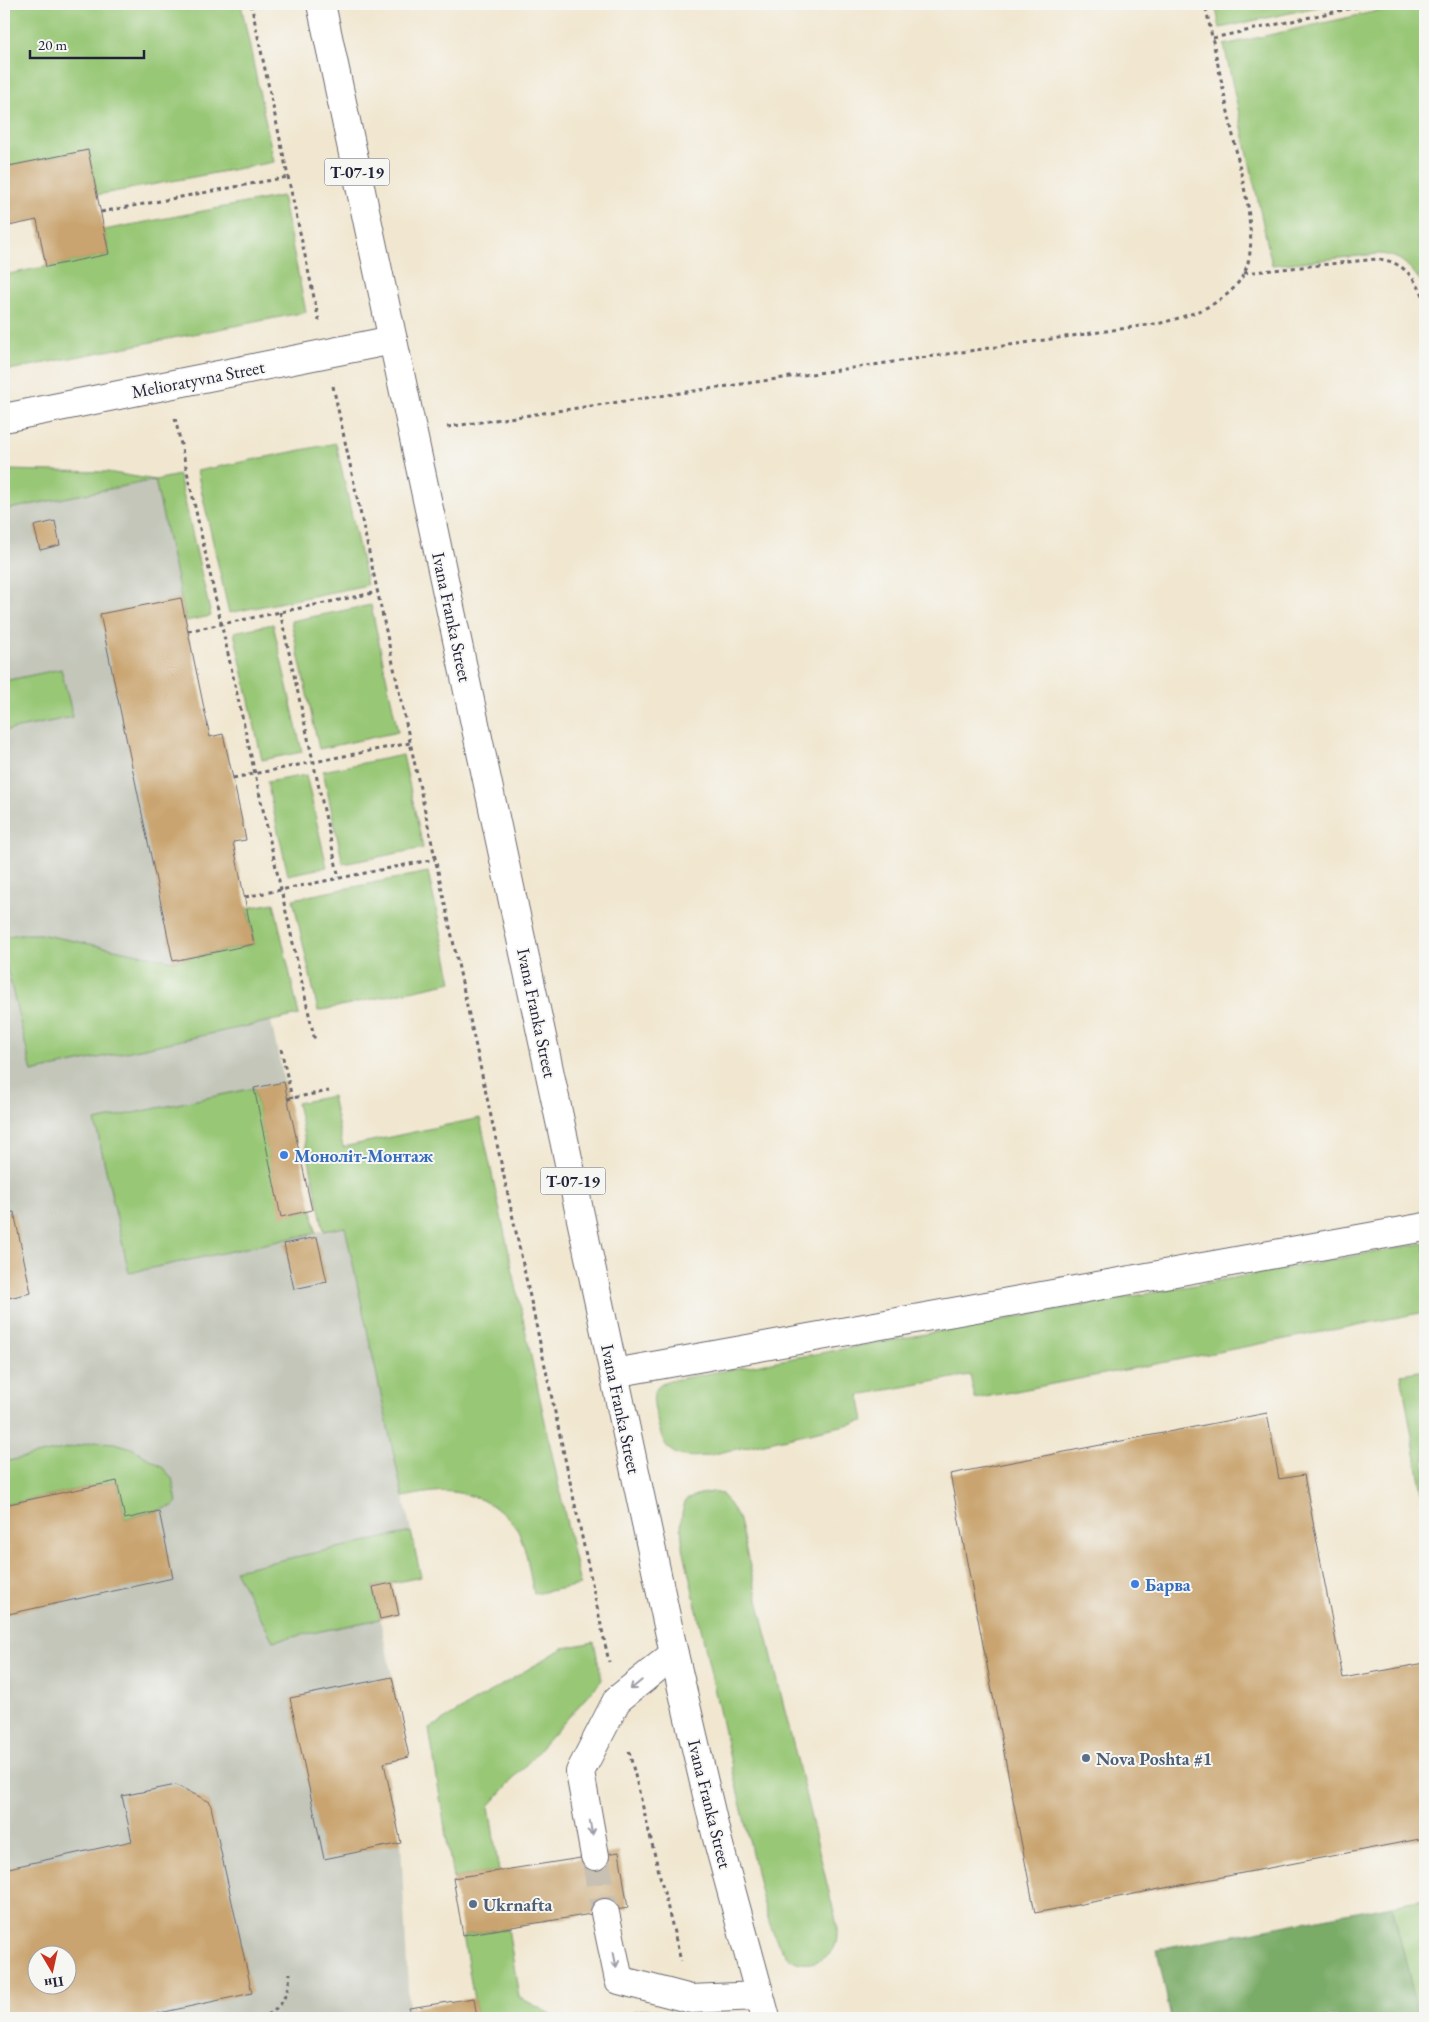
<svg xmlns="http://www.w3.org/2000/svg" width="1429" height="2022" font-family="'EB Garamond',serif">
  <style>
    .industrial { fill: #c3c6b9; fill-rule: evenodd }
    .green { fill: #98c776; stroke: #5d7458 }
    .forest { fill: #7aac67; stroke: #4e6751 }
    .building { fill: #c9a470; fill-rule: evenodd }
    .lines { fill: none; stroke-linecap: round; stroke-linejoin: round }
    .minor-tunnel { stroke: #c8c0b2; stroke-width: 28; stroke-dasharray: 28 14; stroke-linecap: butt }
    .minor-casing { stroke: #6a676f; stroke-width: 30 }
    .major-casing { stroke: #6a676f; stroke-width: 30 }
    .path { stroke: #6a676f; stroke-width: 3; stroke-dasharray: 4 4; stroke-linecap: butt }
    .minor { stroke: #fff; stroke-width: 28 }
    .major { stroke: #fff; stroke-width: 28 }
    .oneway { stroke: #9c9ca7 }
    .shop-dot { fill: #3f7fe0; stroke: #f6f6f2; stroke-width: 2 }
    .service-dot { fill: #5c6f8a; stroke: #f6f6f2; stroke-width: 2 }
    .labels { text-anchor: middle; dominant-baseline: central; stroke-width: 4; stroke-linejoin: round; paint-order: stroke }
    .shield { fill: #f6f6f2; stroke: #626272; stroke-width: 1 }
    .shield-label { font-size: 16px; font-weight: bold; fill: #22223b }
    .street-label { font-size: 18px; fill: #22223b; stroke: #f6f6f2 }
    .shop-label { font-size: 18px; font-weight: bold; fill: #366cbe; stroke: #f6f6f2; text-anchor: start }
    .service-label { font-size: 18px; font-weight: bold; fill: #4e5e75; stroke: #f6f6f2; text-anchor: start }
  </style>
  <rect width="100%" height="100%" fill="#f6f6f2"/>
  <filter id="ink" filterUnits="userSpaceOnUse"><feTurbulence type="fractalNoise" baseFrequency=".02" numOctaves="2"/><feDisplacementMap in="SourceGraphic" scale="10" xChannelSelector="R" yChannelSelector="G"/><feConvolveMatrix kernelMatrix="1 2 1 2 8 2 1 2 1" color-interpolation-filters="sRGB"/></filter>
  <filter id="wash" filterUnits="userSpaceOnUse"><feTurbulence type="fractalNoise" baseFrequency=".0096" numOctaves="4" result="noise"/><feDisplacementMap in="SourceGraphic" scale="20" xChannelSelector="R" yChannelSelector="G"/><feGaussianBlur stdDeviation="1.12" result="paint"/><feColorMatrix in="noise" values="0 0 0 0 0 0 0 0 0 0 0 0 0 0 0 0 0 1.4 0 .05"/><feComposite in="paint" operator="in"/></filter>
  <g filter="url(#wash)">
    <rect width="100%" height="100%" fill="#f1e7d0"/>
    <path class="industrial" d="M 155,480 L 210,736 L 223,734 L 233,778 L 246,840 L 233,843 L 316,1232 L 345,1226 L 421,1577 L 392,1583 L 399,1615 L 380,1619 L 409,1757 L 384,1763 L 401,1843 L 409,2008 L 474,1998 L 477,2018 L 4,2018 L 4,510 ZM 38,1954 L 68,1954 L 68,1984 L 38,1984 Z"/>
    <path class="green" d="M 4,4 L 241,4 L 274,162 L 97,195 L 88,150 L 4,167 Z
      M 1215,4 L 1332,4 L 1220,28 Z
      M 1409,4 L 1425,4 L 1425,287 C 1410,268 1403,255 1378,254 L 1272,265 L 1224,45 Z
      M 282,196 L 306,312 L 4,371 L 4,275 L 109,254 L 104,230 Z
      M 336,443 L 367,585 L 229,613 L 197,471 Z
      M 4,470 L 107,472 L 155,480 L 179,475 L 211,616 L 186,621 L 155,480 L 4,510 Z
      M 371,605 L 398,732 L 319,749 L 291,621 Z
      M 273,624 L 302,752 L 262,760 L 234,632 Z
      M 61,669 L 73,717 L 4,731 L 4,681 Z
      M 403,755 L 423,848 L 343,864 L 323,771 Z
      M 306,775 L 327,867 L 288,875 L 267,782 Z
      M 428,872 L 452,982 L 318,1011 L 293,899 Z
      M 274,903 L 299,1015 L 32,1072 L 4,955 L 4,937 L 20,934 L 40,934 L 173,961 L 254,944 L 247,908 Z
      M 254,1088 L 282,1216 L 312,1210 L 316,1233 L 129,1273 L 95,1121 Z
      M 332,1096 L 343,1147 L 480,1118 L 580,1585 L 534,1594 C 530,1577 528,1558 522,1541 C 513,1512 482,1496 453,1492 C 436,1490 420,1494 403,1497 L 345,1227 L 324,1231 L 297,1103 Z
      M 1425,1243 L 1425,1312 L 975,1399 L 970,1375 L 859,1395 L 864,1421 L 705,1456 C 668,1460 663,1447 656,1415 C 654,1406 651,1395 657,1388 C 662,1382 671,1381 678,1379 Z
      M 1425,1370 L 1425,1510 L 1401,1374 Z
      M 95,1442 L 115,1443 L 132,1448 L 162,1467 L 172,1478 L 177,1502 L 171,1507 L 125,1519 L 117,1481 L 4,1505 L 4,1462 Z
      M 713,1492 L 722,1494 L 738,1517 L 837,1925 C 837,1936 838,1949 827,1956 C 814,1965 798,1967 786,1955 C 768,1938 756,1870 750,1844 C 726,1745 705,1646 683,1547 C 681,1530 679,1516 686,1500 L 700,1494 Z
      M 411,1532 L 421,1577 L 373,1587 L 380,1619 L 273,1641 L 235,1570 Z
      M 594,1642 L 602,1680 L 489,1806 L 499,1871 L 453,1878 L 429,1729 L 563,1648 Z
      M 1425,1899 L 1425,2018 L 1419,2018 L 1392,1905 Z
      M 508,1928 L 519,1997 L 558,2018 L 477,2018 L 463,1935 Z
      M 646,2009 L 660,2010 L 676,2018 L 625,2018 L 635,2011 Z"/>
    <path class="forest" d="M 1392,1905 L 1419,2018 L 1171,2018 L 1157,1950 Z"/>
    <g id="blocks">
      <path class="building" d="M 88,150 L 109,254 L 46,267 L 37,220 L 4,227 L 4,167 Z
        M 55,521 L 60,545 L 40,550 L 34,526 Z
        M 181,598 L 210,737 L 223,734 L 233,778 L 246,840 L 233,842 L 254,944 L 173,961 L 100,614 Z
        M 284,1082 L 312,1210 L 281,1217 L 254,1088 Z
        M 14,1212 L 31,1293 L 4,1299 L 4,1214 Z
        M 317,1237 L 327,1282 L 294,1289 L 284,1244 Z
        M 1267,1413 L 1279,1479 L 1304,1475 L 1343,1678 L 1425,1663 L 1425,1838 L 1035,1913 L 950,1474 Z
        M 117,1481 L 125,1519 L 159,1511 L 173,1578 L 4,1615 L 4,1505 Z
        M 392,1583 L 399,1615 L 380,1619 L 373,1587 Z
        M 392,1677 L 409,1757 L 384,1763 L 401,1843 L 324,1859 L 290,1698 Z
        M 176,1785 L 210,1802 L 252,1993 L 137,2018 L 4,2018 L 4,1869 L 132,1841 L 122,1796 ZM 38,1954 L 68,1954 L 68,1984 L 38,1984 Z
        M 619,1852 L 628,1908 L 463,1935 L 453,1878 Z
        M 474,1998 L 477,2018 L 410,2018 L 409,2008 Z"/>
    </g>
  </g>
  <g filter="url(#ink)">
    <use href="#blocks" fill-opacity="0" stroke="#6a676f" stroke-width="1"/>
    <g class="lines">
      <path class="minor-tunnel" d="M 595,1856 L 605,1913"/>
      <defs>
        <path id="minor" d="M 4,418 L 393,340
          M 614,1373 L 1425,1227
          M 595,1856 L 580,1772 L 617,1700 L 674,1654
          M 605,1913 L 619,1980 L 691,1999 L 759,1996"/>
        <path id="major" d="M 321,4 L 674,1654 L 717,1838 L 766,2018"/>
      </defs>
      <use href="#minor" class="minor-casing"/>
      <use href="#major" class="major-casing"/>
      <path class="path" d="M 251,4 L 319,321
        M 1213,38 L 1371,4
        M 101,212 L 288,177
        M 1244,273 L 1377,259 C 1403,261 1414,277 1425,299
        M 333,386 L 609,1662
        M 175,418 L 315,1041
        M 447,427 L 1161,323 C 1199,313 1245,298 1250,252 C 1252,237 1249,221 1248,206 L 1205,4
        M 280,612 L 339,878
        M 188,631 L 378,592
        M 233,778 L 410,743
        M 245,897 L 435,859
        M 281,1049 L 292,1098
        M 287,1099 L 329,1091
        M 629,1751 L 681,1961
        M 260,2018 C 281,2012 289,1993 290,1973"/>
      <use href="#minor" class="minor"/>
      <use href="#major" class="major"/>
    </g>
    <defs><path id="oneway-shaft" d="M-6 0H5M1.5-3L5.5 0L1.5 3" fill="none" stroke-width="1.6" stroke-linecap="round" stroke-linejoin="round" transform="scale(1.25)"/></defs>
    <g class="oneway">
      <use href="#oneway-shaft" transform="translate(636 1685) rotate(141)"/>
      <use href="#oneway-shaft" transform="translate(591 1828) rotate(80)"/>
      <use href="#oneway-shaft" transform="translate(615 1960) rotate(79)"/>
    </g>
  </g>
  <g class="shop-dot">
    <circle cx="284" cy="1155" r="5"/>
    <circle cx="1135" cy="1584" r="5"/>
  </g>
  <g class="service-dot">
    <circle cx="1086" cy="1758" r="5"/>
    <circle cx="473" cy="1904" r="5"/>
  </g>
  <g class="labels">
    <g class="shield">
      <rect x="324.5" y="158.5" width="65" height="27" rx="4"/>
      <rect x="540.5" y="1167.5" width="65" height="27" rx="4"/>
    </g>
    <g class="shield-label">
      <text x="357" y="172">Т-07-19</text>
      <text x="573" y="1181">Т-07-19</text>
    </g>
    <g class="street-label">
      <text transform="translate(198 379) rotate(-11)">Melioratyvna Street</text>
      <text transform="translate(452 617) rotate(78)">Ivana Franka Street</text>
      <text transform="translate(537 1013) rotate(78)">Ivana Franka Street</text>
      <text transform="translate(621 1409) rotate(78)">Ivana Franka Street</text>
      <text transform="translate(710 1804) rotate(76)">Ivana Franka Street</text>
    </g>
    <g class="shop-label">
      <text x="294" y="1155">Моноліт-Монтаж</text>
      <text x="1145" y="1584">Барва</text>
    </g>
    <g class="service-label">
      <text x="1096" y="1758">Nova Poshta #1</text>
      <text x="483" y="1904">Ukrnafta</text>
    </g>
  </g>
  <rect width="1429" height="2022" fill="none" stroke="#f6f6f2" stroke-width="20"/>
  <g transform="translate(52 1970) rotate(171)"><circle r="24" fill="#f6f6f2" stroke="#a1a1a9"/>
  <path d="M0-4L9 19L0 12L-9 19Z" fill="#c8321e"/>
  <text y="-8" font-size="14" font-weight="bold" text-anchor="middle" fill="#22223b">Пн</text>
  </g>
  <path d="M30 50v8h114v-8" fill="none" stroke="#22223b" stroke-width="2.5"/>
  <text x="38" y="50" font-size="15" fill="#22223b" stroke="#f6f6f2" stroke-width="4" paint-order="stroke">20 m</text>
</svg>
